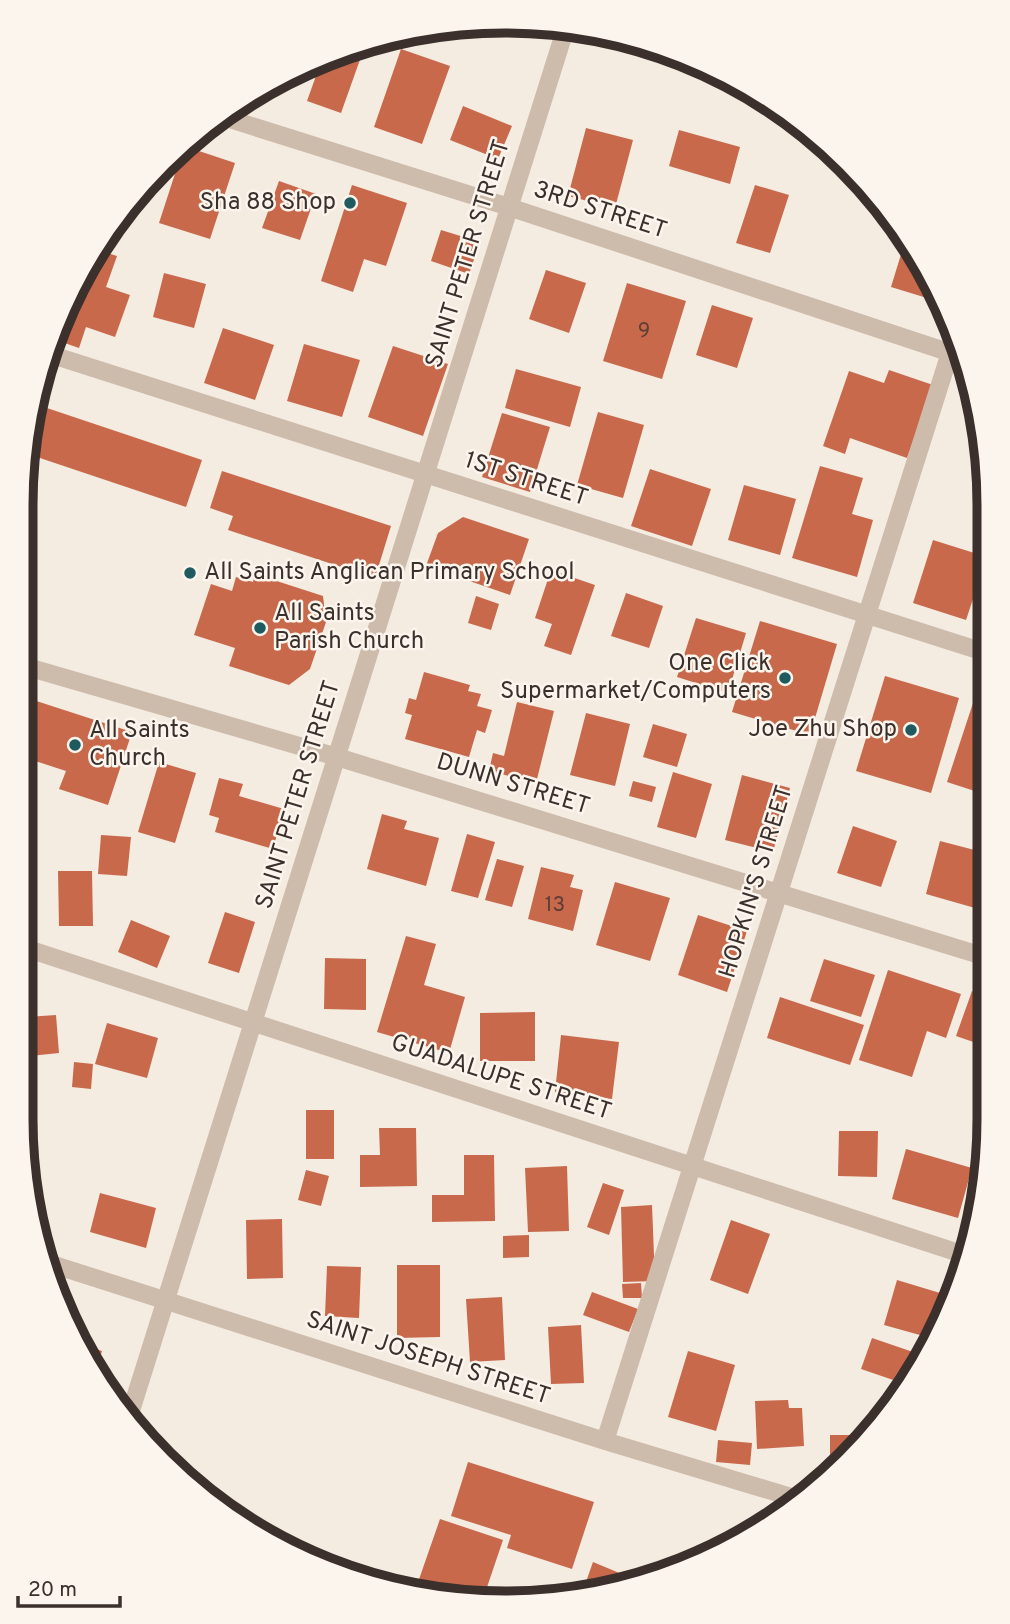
<svg xmlns="http://www.w3.org/2000/svg" width="1010" height="1624" font-family="Overpass,sans-serif">
  <style>
    .building { fill: #c8694b }
    .lines { fill: none; stroke-linecap: round; stroke-linejoin: round }
    .street { stroke: #cdbbac; stroke-width: 18 }
    .poi-dot { fill: #1f5a5e; stroke: #fbf5ee; stroke-width: 2.5 }
    .labels { text-anchor: middle; dominant-baseline: central; stroke-width: 5; stroke-linejoin: round; paint-order: stroke }
    .number-label { font-size: 21px; fill: #5e3e33 }
    .poi-label { font-size: 24px; fill: #3b302b; stroke: #fbf5ee; text-anchor: end }
    .street-label { font-size: 24px; fill: #3b302b; stroke: #fbf5ee }
    .rim { fill: none; stroke: #3b302b; stroke-width: 9 }
  </style>
  <rect width="100%" height="100%" fill="#f4ebe1"/>
  <path class="building" d="M 619,36 L 664,50 L 662,57 L 617,46 Z
    M 346,48 L 362,54 L 341,113 L 307,101 L 322,59 Z
    M 401,49 L 450,66 L 422,144 L 374,127 Z
    M 463,106 L 512,126 L 498,159 L 450,140 Z
    M 792,116 L 800,121 L 810,131 L 789,125 Z
    M 586,128 L 633,140 L 615,208 L 568,196 Z
    M 679,130 L 740,147 L 730,184 L 669,166 Z
    M 184,146 L 235,163 L 210,239 L 159,223 Z
    M 279,181 L 316,194 L 300,240 L 262,228 Z
    M 352,185 L 407,203 L 386,266 L 364,259 L 353,292 L 321,281 Z
    M 755,185 L 789,195 L 770,253 L 736,243 Z
    M 441,230 L 480,242 L 469,274 L 431,261 Z
    M 906,238 L 924,263 L 940,302 L 891,287 Z
    M 98,250 L 117,256 L 106,287 L 130,295 L 115,337 L 86,327 L 79,348 L 53,339 L 58,319 L 77,287 L 82,288 Z
    M 546,270 L 586,283 L 569,333 L 529,319 Z
    M 164,273 L 206,284 L 194,328 L 153,317 Z
    M 627,283 L 686,301 L 662,379 L 603,361 Z
    M 712,305 L 753,318 L 737,368 L 696,355 Z
    M 223,328 L 274,345 L 255,400 L 204,383 Z
    M 304,344 L 360,360 L 342,417 L 287,401 Z
    M 393,346 L 448,364 L 423,436 L 368,417 Z
    M 516,369 L 581,387 L 570,427 L 505,408 Z
    M 889,370 L 933,385 L 907,458 L 850,438 L 845,454 L 823,446 L 849,371 L 884,383 Z
    M 35,404 L 202,460 L 186,507 L 25,453 L 25,442 Z
    M 598,412 L 644,425 L 623,498 L 577,485 Z
    M 502,413 L 550,427 L 530,492 L 482,477 Z
    M 820,466 L 863,478 L 852,514 L 873,520 L 857,577 L 792,558 Z
    M 650,469 L 711,489 L 692,546 L 631,526 Z
    M 222,471 L 391,526 L 375,578 L 228,530 L 233,516 L 210,508 Z
    M 744,485 L 796,499 L 780,555 L 728,540 Z
    M 463,517 L 529,539 L 510,595 L 426,566 L 438,533 Z
    M 933,540 L 987,557 L 966,620 L 913,603 Z
    M 551,570 L 595,585 L 571,655 L 544,646 L 552,624 L 535,618 Z
    M 255,574 L 323,596 L 326,622 L 310,669 L 289,685 L 229,666 L 235,648 L 194,635 L 211,584 L 232,591 L 236,577 L 253,582 Z
    M 626,593 L 663,606 L 649,648 L 611,636 Z
    M 476,596 L 499,604 L 491,630 L 468,623 Z
    M 696,618 L 746,633 L 728,693 L 677,677 Z
    M 760,621 L 837,644 L 810,735 L 732,712 Z
    M 424,672 L 470,685 L 468,691 L 481,694 L 477,706 L 492,710 L 485,733 L 477,730 L 469,757 L 405,739 L 412,715 L 405,713 L 409,698 L 416,700 Z
    M 885,676 L 959,698 L 931,793 L 856,771 Z
    M 24,697 L 132,732 L 108,805 L 59,789 L 66,771 L 23,757 Z
    M 517,702 L 554,711 L 536,783 L 489,771 L 493,753 L 504,756 Z
    M 973,703 L 987,708 L 987,795 L 947,782 Z
    M 586,713 L 630,724 L 615,786 L 570,775 Z
    M 653,724 L 687,734 L 677,767 L 643,757 Z
    M 159,762 L 196,773 L 175,843 L 138,832 Z
    M 673,772 L 712,784 L 696,838 L 657,827 Z
    M 742,775 L 790,788 L 773,852 L 725,840 Z
    M 219,778 L 243,784 L 239,796 L 284,809 L 273,849 L 215,832 L 219,818 L 209,815 Z
    M 633,781 L 656,787 L 652,802 L 629,796 Z
    M 382,814 L 407,821 L 404,829 L 439,838 L 426,886 L 367,869 Z
    M 853,826 L 897,841 L 881,887 L 837,873 Z
    M 23,829 L 35,829 L 37,905 L 22,905 Z
    M 467,834 L 495,842 L 478,898 L 451,891 Z
    M 101,835 L 131,837 L 127,876 L 98,874 Z
    M 940,841 L 986,853 L 986,868 L 975,908 L 926,894 Z
    M 497,859 L 524,866 L 512,907 L 485,900 Z
    M 541,867 L 574,875 L 570,887 L 583,890 L 573,931 L 528,919 Z
    M 58,871 L 92,871 L 93,926 L 59,926 Z
    M 615,882 L 670,898 L 650,961 L 596,945 Z
    M 225,912 L 255,922 L 239,973 L 208,963 Z
    M 698,915 L 747,931 L 727,992 L 678,975 Z
    M 131,920 L 170,936 L 157,968 L 118,952 Z
    M 406,936 L 436,944 L 424,985 L 465,997 L 449,1053 L 377,1032 Z
    M 325,958 L 366,959 L 366,1010 L 324,1009 Z
    M 824,959 L 875,975 L 861,1017 L 810,1001 Z
    M 888,970 L 961,994 L 946,1038 L 927,1031 L 912,1077 L 859,1060 Z
    M 972,991 L 986,996 L 985,1046 L 956,1036 Z
    M 780,997 L 864,1025 L 850,1065 L 767,1038 Z
    M 535,1012 L 535,1061 L 480,1061 L 480,1013 Z
    M 56,1015 L 59,1053 L 30,1056 L 27,1017 Z
    M 107,1023 L 158,1038 L 147,1078 L 95,1064 Z
    M 561,1035 L 619,1042 L 612,1099 L 555,1092 Z
    M 74,1062 L 93,1064 L 91,1089 L 72,1087 Z
    M 306,1110 L 334,1110 L 334,1159 L 306,1159 Z
    M 379,1128 L 416,1128 L 417,1186 L 360,1187 L 360,1155 L 380,1155 Z
    M 839,1131 L 878,1131 L 877,1177 L 838,1176 Z
    M 906,1149 L 972,1168 L 958,1218 L 892,1199 Z
    M 464,1155 L 494,1155 L 495,1221 L 432,1222 L 432,1195 L 464,1195 Z
    M 567,1166 L 569,1231 L 528,1232 L 525,1168 Z
    M 306,1170 L 329,1176 L 321,1206 L 298,1200 Z
    M 603,1183 L 624,1190 L 609,1235 L 587,1227 Z
    M 100,1193 L 156,1208 L 146,1248 L 90,1232 Z
    M 652,1205 L 655,1281 L 623,1282 L 621,1207 Z
    M 282,1219 L 283,1278 L 247,1279 L 246,1220 Z
    M 731,1220 L 770,1234 L 748,1294 L 710,1280 Z
    M 529,1235 L 529,1257 L 503,1258 L 503,1236 Z
    M 397,1265 L 440,1265 L 440,1337 L 397,1338 Z
    M 327,1266 L 361,1267 L 359,1318 L 325,1316 Z
    M 897,1280 L 940,1293 L 927,1337 L 884,1325 Z
    M 641,1283 L 642,1298 L 623,1298 L 622,1284 Z
    M 592,1292 L 638,1309 L 629,1332 L 583,1315 Z
    M 502,1297 L 505,1360 L 470,1362 L 466,1299 Z
    M 581,1325 L 584,1383 L 551,1384 L 548,1327 Z
    M 872,1338 L 916,1353 L 905,1384 L 861,1369 Z
    M 81,1344 L 102,1351 L 95,1373 L 93,1368 Z
    M 688,1351 L 735,1365 L 716,1431 L 668,1417 Z
    M 102,1386 L 119,1392 L 115,1402 L 103,1388 Z
    M 788,1400 L 789,1408 L 802,1408 L 804,1446 L 757,1449 L 755,1401 Z
    M 830,1435 L 867,1435 L 830,1469 Z
    M 718,1440 L 752,1443 L 750,1465 L 716,1462 Z
    M 468,1462 L 594,1502 L 572,1569 L 507,1548 L 511,1535 L 451,1516 Z
    M 440,1519 L 503,1540 L 483,1599 L 416,1588 Z
    M 593,1562 L 641,1582 L 631,1586 L 582,1593 Z"/>
  <g class="lines">
    <path class="street" d="M 220,116 L 509,207 L 963,357
      M 49,354 L 987,653
      M 24,666 L 337,757 L 986,957
      M 22,947 L 965,1255
      M 45,1262 L 605,1441 L 798,1499
      M 129,1417 L 566,27
      M 605,1441 L 955,337"/>
  </g>
  <g class="poi-dot">
    <circle cx="350" cy="203" r="7"/>
    <circle cx="190" cy="573" r="7"/>
    <circle cx="260" cy="628" r="7"/>
    <circle cx="785" cy="678" r="7"/>
    <circle cx="911" cy="730" r="7"/>
    <circle cx="75" cy="745" r="7"/>
  </g>
  <g class="labels">
    <g class="number-label">
      <text x="644" y="331">9</text>
      <text x="555" y="905">13</text>
    </g>
    <g class="poi-label">
      <text x="336" y="203">Sha 88 Shop</text>
      <text x="204" y="573" text-anchor="start">All Saints Anglican Primary School</text>
      <text x="274" y="614" text-anchor="start">All Saints<tspan x="274" dy="28">Parish Church</tspan></text>
      <text x="771" y="664">One Click<tspan x="771" dy="28">Supermarket/Computers</tspan></text>
      <text x="897" y="730">Joe Zhu Shop</text>
      <text x="89" y="731" text-anchor="start">All Saints<tspan x="89" dy="28">Church</tspan></text>
    </g>
    <g class="street-label">
      <text transform="translate(600 211) rotate(18)">3RD STREET</text>
      <text transform="translate(469 254) rotate(-73)">SAINT PETER STREET</text>
      <text transform="translate(526 480) rotate(18)">1ST STREET</text>
      <text transform="translate(513 785) rotate(17)">DUNN STREET</text>
      <text transform="translate(299 795) rotate(-73)">SAINT PETER STREET</text>
      <text transform="translate(757 882) rotate(-73)">HOPKIN'S STREET</text>
      <text transform="translate(501 1078) rotate(18)">GUADALUPE STREET</text>
      <text transform="translate(428 1359) rotate(18)">SAINT JOSEPH STREET</text>
    </g>
  </g>
  <path d="M0 0H1010V1624H0ZM505 33H505A472 472 0 0 1 977 505V1119A472 472 0 0 1 505 1591H505A472 472 0 0 1 33 1119V505A472 472 0 0 1 505 33Z" fill="#fbf5ee" fill-rule="evenodd"/>
  <path class="rim" d="M505 33H505A472 472 0 0 1 977 505V1119A472 472 0 0 1 505 1591H505A472 472 0 0 1 33 1119V505A472 472 0 0 1 505 33Z"/>
  <path d="M18 1596v10h102v-10" fill="none" stroke="#3b302b" stroke-width="3.5"/>
  <text x="28" y="1596" font-size="21" fill="#3b302b" stroke="#fbf5ee" stroke-width="5" paint-order="stroke">20 m</text>
</svg>
